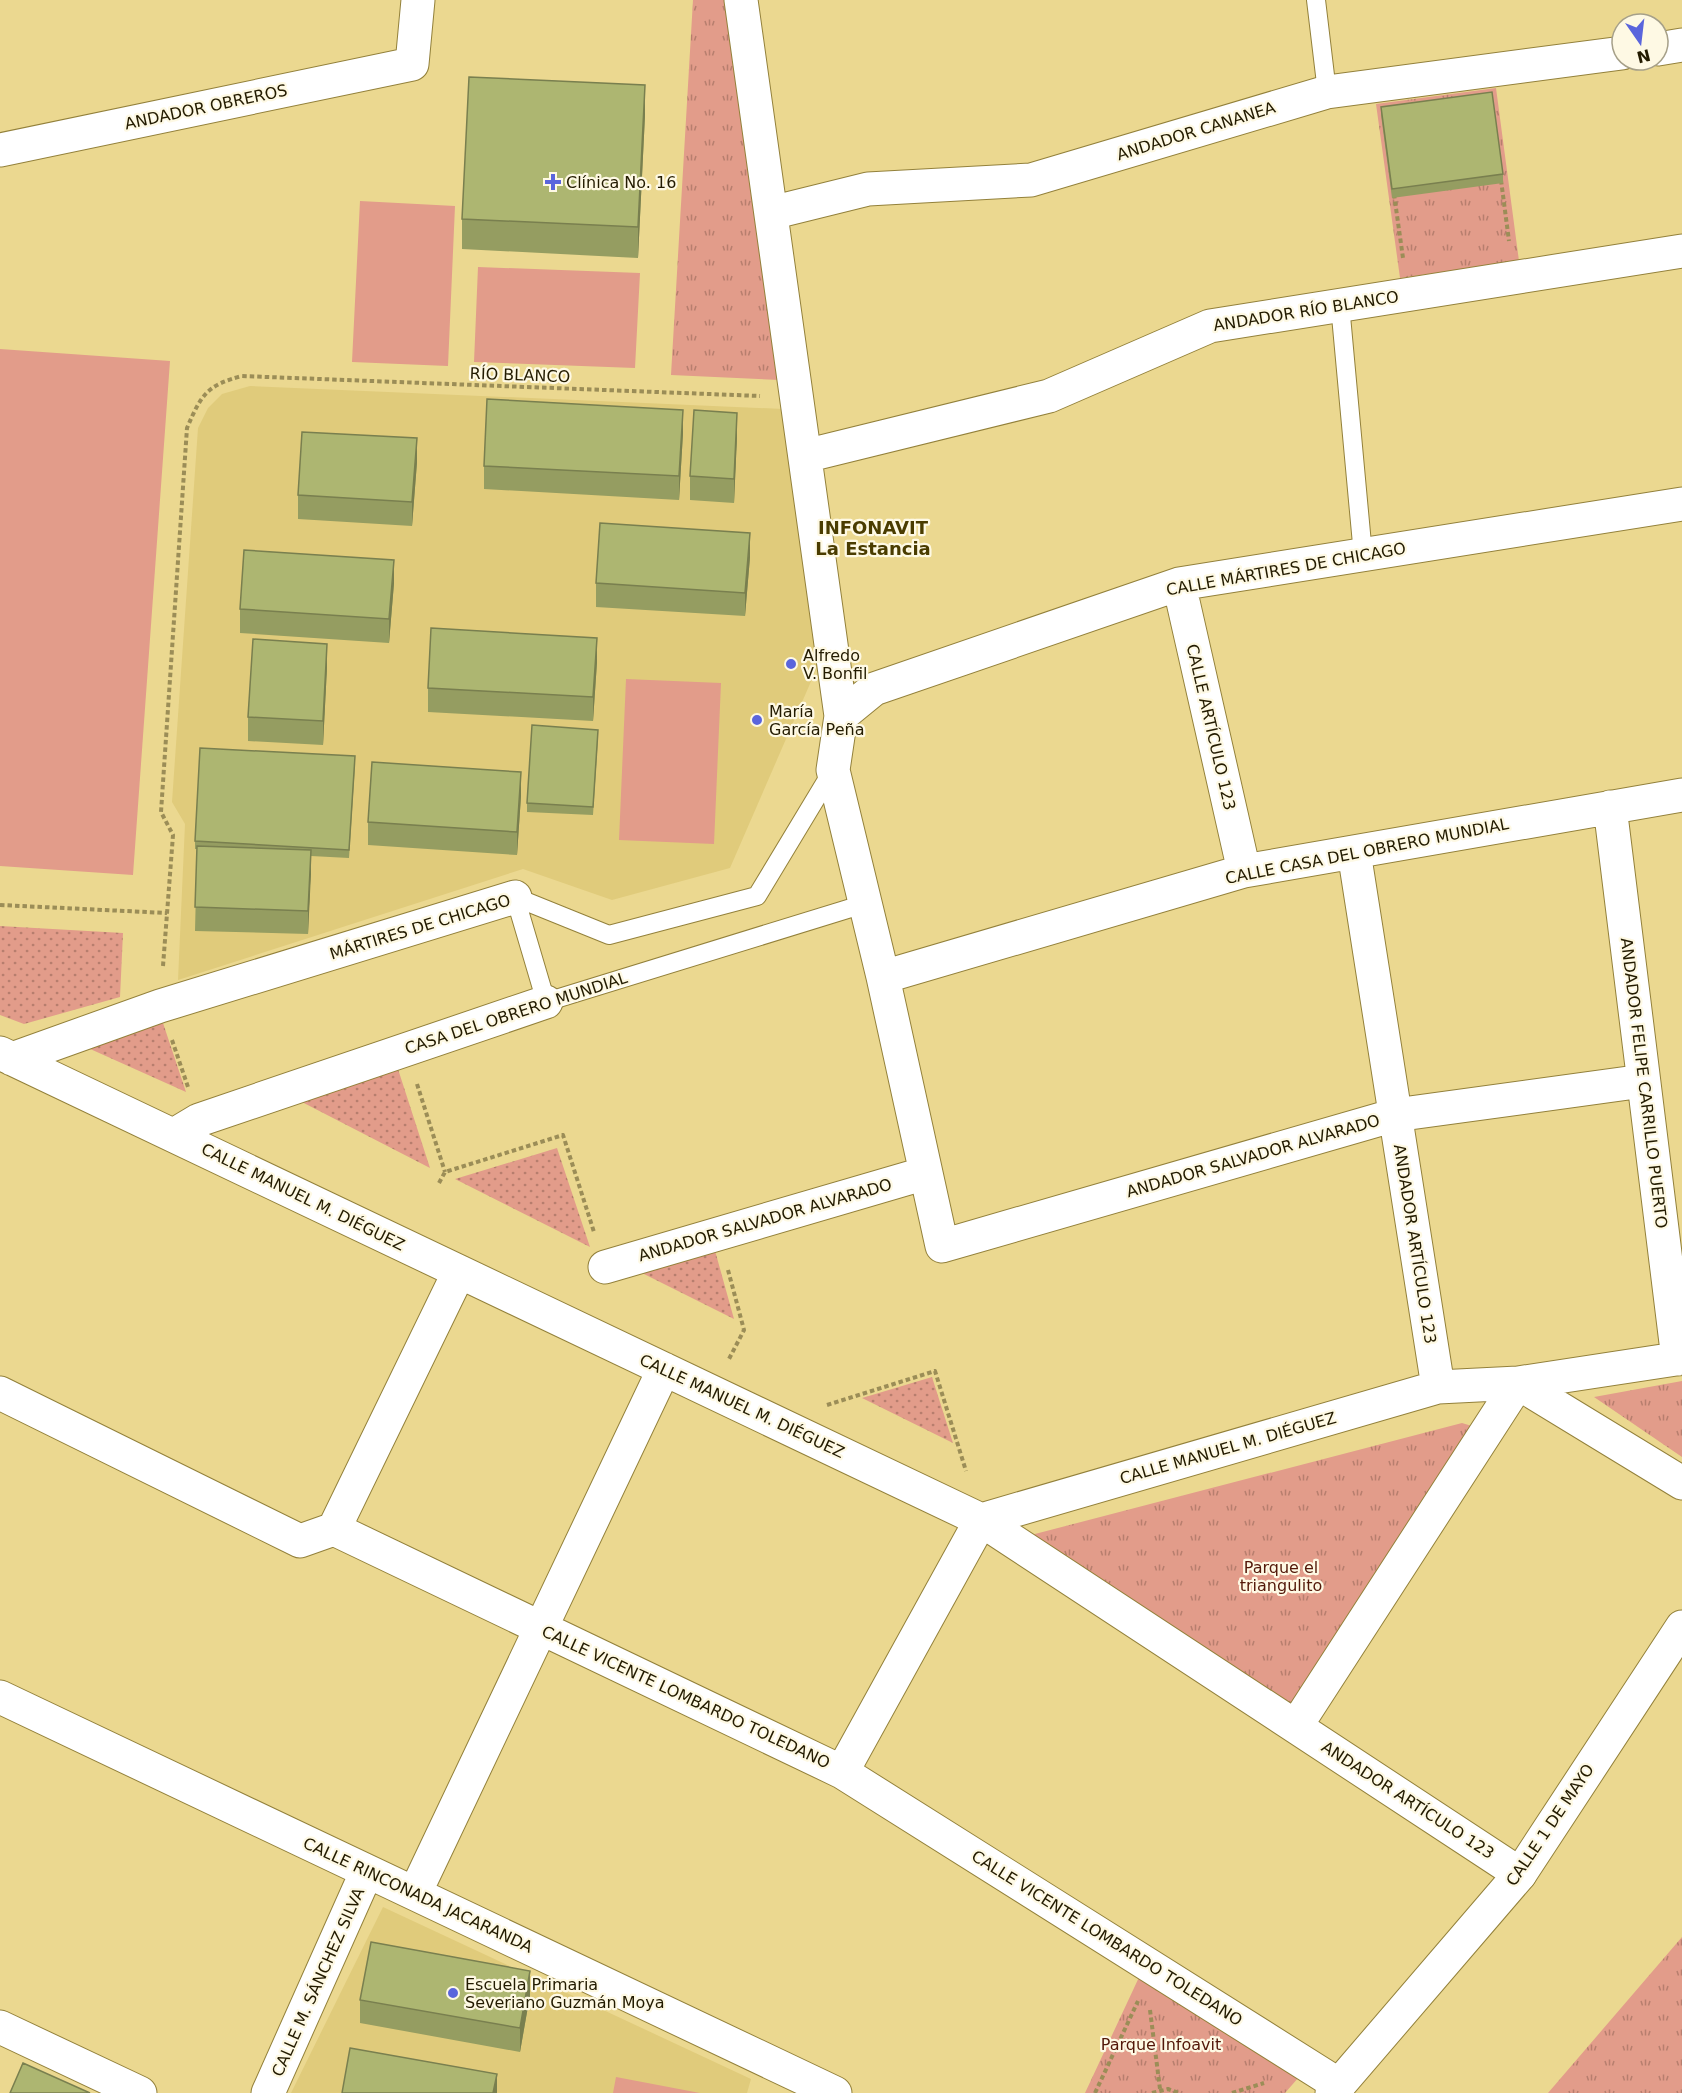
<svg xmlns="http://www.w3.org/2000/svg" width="1682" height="2093" font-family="'DejaVu Sans',sans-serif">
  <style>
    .built { fill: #e0cb7b }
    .grass { fill: #e29c8a }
    .park { fill: url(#park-tufts) }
    .garden { fill: url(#garden-dots) }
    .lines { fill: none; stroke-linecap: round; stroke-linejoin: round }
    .lane-casing { stroke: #93813b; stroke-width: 20 }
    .street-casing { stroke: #93813b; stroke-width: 35 }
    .secondary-casing { stroke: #93813b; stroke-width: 35 }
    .path { stroke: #9b8d57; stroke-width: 4; stroke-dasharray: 4.5 3; stroke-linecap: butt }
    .lane { stroke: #fff; stroke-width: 18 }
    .street { stroke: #fff; stroke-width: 33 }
    .secondary { stroke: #fff; stroke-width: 33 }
    .wall { fill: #959d61 }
    .shaded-wall { fill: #797f4f }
    .building { fill: #adb671; stroke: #797f4f; stroke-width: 1.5 }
    .poi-dot { fill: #5a65dc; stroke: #fef9e4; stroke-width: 2 }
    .labels { text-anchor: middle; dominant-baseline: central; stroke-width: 4.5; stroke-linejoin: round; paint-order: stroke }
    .street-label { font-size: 16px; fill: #231b00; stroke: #fef9e4 }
    .poi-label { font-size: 16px; fill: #231b00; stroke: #fef9e4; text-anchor: start }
    .park-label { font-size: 16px; fill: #531809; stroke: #fef9e4 }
    .neighbourhood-label { font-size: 18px; font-weight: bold; fill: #4a3c00; stroke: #fef9e4 }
  </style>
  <defs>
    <pattern id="park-tufts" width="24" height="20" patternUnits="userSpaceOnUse" patternTransform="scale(1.5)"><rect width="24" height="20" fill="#e29c8a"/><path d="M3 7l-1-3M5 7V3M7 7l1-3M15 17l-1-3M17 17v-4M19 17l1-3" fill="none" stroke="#b77e6e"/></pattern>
    <pattern id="garden-dots" width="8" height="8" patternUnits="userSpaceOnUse" patternTransform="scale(1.5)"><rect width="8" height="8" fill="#e29c8a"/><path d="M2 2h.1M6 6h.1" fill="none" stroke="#b77e6e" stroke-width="1.8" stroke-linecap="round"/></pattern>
  </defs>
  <rect width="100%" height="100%" fill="#ebd890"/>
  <path class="built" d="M 250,386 L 784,409 L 819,663 L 730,868 L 612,900 L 523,869 L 178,980 L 185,824 L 172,802 L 198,428 L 208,408 L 222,394 Z
    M 383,1907 L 751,2079 L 747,2093 L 291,2093 Z"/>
  <path class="grass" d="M 360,201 L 455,206 L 448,366 L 352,362 Z
    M 478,267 L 640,273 L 635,368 L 474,362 Z
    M 0,349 L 170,361 L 133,875 L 0,866 Z
    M 626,679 L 721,683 L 714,844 L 619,840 Z
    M 616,2077 L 700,2093 L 613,2093 Z"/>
  <path class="park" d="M 693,0 L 728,0 L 780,380 L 671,375 Z
    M 1496,88 L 1519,261 L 1400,278 L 1376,104 Z
    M 1682,1381 L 1682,1457 L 1594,1397 Z
    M 1462,1423 L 1498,1434 L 1310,1719 L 1031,1535 Z
    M 1682,1937 L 1682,2093 L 1548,2093 Z
    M 1141,1973 L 1299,2077 L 1285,2093 L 1085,2093 Z"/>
  <path class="garden" d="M 0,926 L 123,933 L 120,997 L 24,1024 L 0,1015 Z
    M 163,1023 L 186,1092 L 88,1048 Z
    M 397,1066 L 430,1168 L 298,1100 Z
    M 557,1148 L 590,1247 L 455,1179 Z
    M 714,1247 L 734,1319 L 634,1269 Z
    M 932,1377 L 953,1443 L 862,1398 Z"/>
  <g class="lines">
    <defs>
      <path id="lane" d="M 1316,0 L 1327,92
        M 1340,305 L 1363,555
        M 515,897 L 546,1002 L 864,904
        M 515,897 L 609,935 L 757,896 L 833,770"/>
      <path id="street" d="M 741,0 L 841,716 L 833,770 L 883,977 L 942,1246 L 1395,1115 L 1643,1081
        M 1658,49 L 1682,45
        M 0,150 L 412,64 L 418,0
        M 771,213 L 868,189 L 1031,180 L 1327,92 L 1622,53
        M 805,456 L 1049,396 L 1210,326 L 1682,251
        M 1179,584 L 1244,871
        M 841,716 L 874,689 L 1179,584 L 1682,504
        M 1610,807 L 1678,1359
        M 1354,852 L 1438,1387
        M 883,977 L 1244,871 L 1682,795
        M 0,1053 L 981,1520 L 1438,1387 L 1518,1383 L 1682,1358
        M 12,1059 L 160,1006 L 515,897
        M 174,1135 L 199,1120 L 546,1002
        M 605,1267 L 926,1173
        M 0,1393 L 300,1541 L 334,1529 L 842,1772 L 1339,2085
        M 334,1529 L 459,1272
        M 0,1697 L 835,2093
        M 1296,1726 L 1518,1383 L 1682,1483
        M 842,1772 L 981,1520 L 1520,1874
        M 415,1893 L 664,1369
        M 0,2027 L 140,2093
        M 268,2093 L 367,1871"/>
      <path id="secondary" d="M 1332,2093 L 1520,1874 L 1682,1627"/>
    </defs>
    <use href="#lane" class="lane-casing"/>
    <use href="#street" class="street-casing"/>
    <use href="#secondary" class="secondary-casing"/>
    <path class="path" d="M 1501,180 L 1509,241
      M 1394,194 L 1403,258
      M 0,905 L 167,913
      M 163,966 L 173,835 L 161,812 L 187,428 C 201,395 207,385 242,376 L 760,396
      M 172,1040 L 188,1087
      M 417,1084 L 445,1172
      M 439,1183 L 445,1172 L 563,1135 L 594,1232
      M 728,1270 L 744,1330 L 729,1359
      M 827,1405 L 935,1371 L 966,1471
      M 1150,2010 L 1160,2089
      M 1095,2093 L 1138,2001
      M 1152,2093 L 1168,2089 L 1179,2093
      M 1232,2093 L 1264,2083"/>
    <use href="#lane" class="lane"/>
    <use href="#street" class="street"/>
    <use href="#secondary" class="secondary"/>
  </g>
  <path class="wall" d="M 1381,107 L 1503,174 L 1503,183 L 1392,198 L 1381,115 Z
    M 645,115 L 638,258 L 462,249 L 462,219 Z
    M 683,433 L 679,500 L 484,489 L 484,466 Z
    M 737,436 L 734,503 L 690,500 L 690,476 Z
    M 417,462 L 412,526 L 298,519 L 298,495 Z
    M 750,557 L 745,616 L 596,607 L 596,583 Z
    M 394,583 L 389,643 L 240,633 L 240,609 Z
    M 597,662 L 593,721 L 428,712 L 428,688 Z
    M 327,667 L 323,745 L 248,741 L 248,717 Z
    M 598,738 L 593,815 L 527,812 L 527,803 Z
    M 355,765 L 349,858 L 311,856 L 308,934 L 195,931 L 197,849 L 195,849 L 195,841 Z
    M 521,796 L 517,855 L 368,845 L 368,822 Z
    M 530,1995 L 520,2052 L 360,2023 L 360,2000 Z"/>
  <path class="shaded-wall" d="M 645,85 L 645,115 L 638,258 L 638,227 Z
    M 683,410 L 683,433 L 679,500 L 679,476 Z
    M 737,413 L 737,436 L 734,503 L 734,479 Z
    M 417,438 L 417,462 L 412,526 L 412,502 Z
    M 750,533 L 750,557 L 745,616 L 745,593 Z
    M 394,560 L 394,583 L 389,643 L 389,619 Z
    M 597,638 L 597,662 L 593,721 L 593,697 Z
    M 327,644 L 327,667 L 323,745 L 323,721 Z
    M 521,772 L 521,796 L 517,855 L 517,832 Z
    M 311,850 L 311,874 L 308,934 L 308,911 Z
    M 530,1971 L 530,1995 L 520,2052 L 520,2028 Z
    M 497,2074 L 497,2093 L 493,2093 Z"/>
  <path class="building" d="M 469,77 L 645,85 L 638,227 L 462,219 Z
    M 1492,92 L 1503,174 L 1392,189 L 1381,107 Z
    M 487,399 L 683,410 L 679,476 L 484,466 Z
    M 694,410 L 737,413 L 734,479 L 690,476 Z
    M 302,432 L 417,438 L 412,502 L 298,495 Z
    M 600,523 L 750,533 L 745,593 L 596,583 Z
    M 244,550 L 394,560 L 389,619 L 240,609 Z
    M 431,628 L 597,638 L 593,697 L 428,688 Z
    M 253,639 L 327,644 L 323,721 L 248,717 Z
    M 532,725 L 598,730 L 593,807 L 527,803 Z
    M 200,748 L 355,756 L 349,850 L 195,841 Z
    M 372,762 L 521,772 L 517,832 L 368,822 Z
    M 197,846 L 311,850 L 308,911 L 195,907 Z
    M 371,1942 L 530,1971 L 520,2028 L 360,2000 Z
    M 350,2048 L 497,2074 L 493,2093 L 342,2093 Z
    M 23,2063 L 90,2093 L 10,2093 Z"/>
  <g class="poi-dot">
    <path d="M550 173h6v6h6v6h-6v6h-6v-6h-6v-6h6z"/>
    <circle cx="791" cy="664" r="6"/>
    <circle cx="757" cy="720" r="6"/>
    <circle cx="453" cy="1993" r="6"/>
  </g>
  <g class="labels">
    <g class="street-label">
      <text transform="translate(206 107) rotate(-12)">ANDADOR OBREROS</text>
      <text transform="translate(1196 131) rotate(-17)">ANDADOR CANANEA</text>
      <text transform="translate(1306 311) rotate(-9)">ANDADOR RÍO BLANCO</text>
      <text transform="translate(520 375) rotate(2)">RÍO BLANCO</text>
      <text transform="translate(1286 569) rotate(-10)">CALLE MÁRTIRES DE CHICAGO</text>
      <text transform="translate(1211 727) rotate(77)">CALLE ARTÍCULO 123</text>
      <text transform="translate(1367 851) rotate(-11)">CALLE CASA DEL OBRERO MUNDIAL</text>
      <text transform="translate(420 927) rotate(-17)">MÁRTIRES DE CHICAGO</text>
      <text transform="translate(516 1013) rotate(-18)">CASA DEL OBRERO MUNDIAL</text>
      <text transform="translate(1644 1083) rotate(83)">ANDADOR FELIPE CARRILLO PUERTO</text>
      <text transform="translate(1253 1156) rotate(-16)">ANDADOR SALVADOR ALVARADO</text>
      <text transform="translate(303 1197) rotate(26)">CALLE MANUEL M. DIÉGUEZ</text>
      <text transform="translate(765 1220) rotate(-16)">ANDADOR SALVADOR ALVARADO</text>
      <text transform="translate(1415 1244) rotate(81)">ANDADOR ARTÍCULO 123</text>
      <text transform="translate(742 1406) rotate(25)">CALLE MANUEL M. DIÉGUEZ</text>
      <text transform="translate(1228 1448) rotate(-16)">CALLE MANUEL M. DIÉGUEZ</text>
      <text transform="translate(686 1697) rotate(25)">CALLE VICENTE LOMBARDO TOLEDANO</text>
      <text transform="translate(1408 1800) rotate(33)">ANDADOR ARTÍCULO 123</text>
      <text transform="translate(1550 1825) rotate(-56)">CALLE 1 DE MAYO</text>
      <text transform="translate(418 1895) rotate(25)">CALLE RINCONADA JACARANDA</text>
      <text transform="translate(1107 1938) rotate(32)">CALLE VICENTE LOMBARDO TOLEDANO</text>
      <text transform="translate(318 1982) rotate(-66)">CALLE M. SÁNCHEZ SILVA</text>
    </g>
    <g class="poi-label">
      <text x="566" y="182">Clínica No. 16</text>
      <text x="803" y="655">Alfredo<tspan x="803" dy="18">V. Bonfil</tspan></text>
      <text x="769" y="711">María<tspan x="769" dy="18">García Peña</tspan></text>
      <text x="465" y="1984">Escuela Primaria<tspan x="465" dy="18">Severiano Guzmán Moya</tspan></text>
    </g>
    <g class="park-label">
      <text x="1281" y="1567">Parque el<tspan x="1281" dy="18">triangulito</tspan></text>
      <text x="1161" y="2044">Parque Infoavit</text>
    </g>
    <g class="neighbourhood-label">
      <text x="873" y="527">INFONAVIT<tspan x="873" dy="21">La Estancia</tspan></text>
    </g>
  </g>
  <g transform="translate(1640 42) rotate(166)"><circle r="28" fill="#fef9e4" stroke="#a6a089" stroke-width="1.5"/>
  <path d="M0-4.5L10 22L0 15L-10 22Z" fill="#5a65dc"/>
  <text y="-9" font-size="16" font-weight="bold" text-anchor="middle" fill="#231b00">N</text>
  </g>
</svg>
